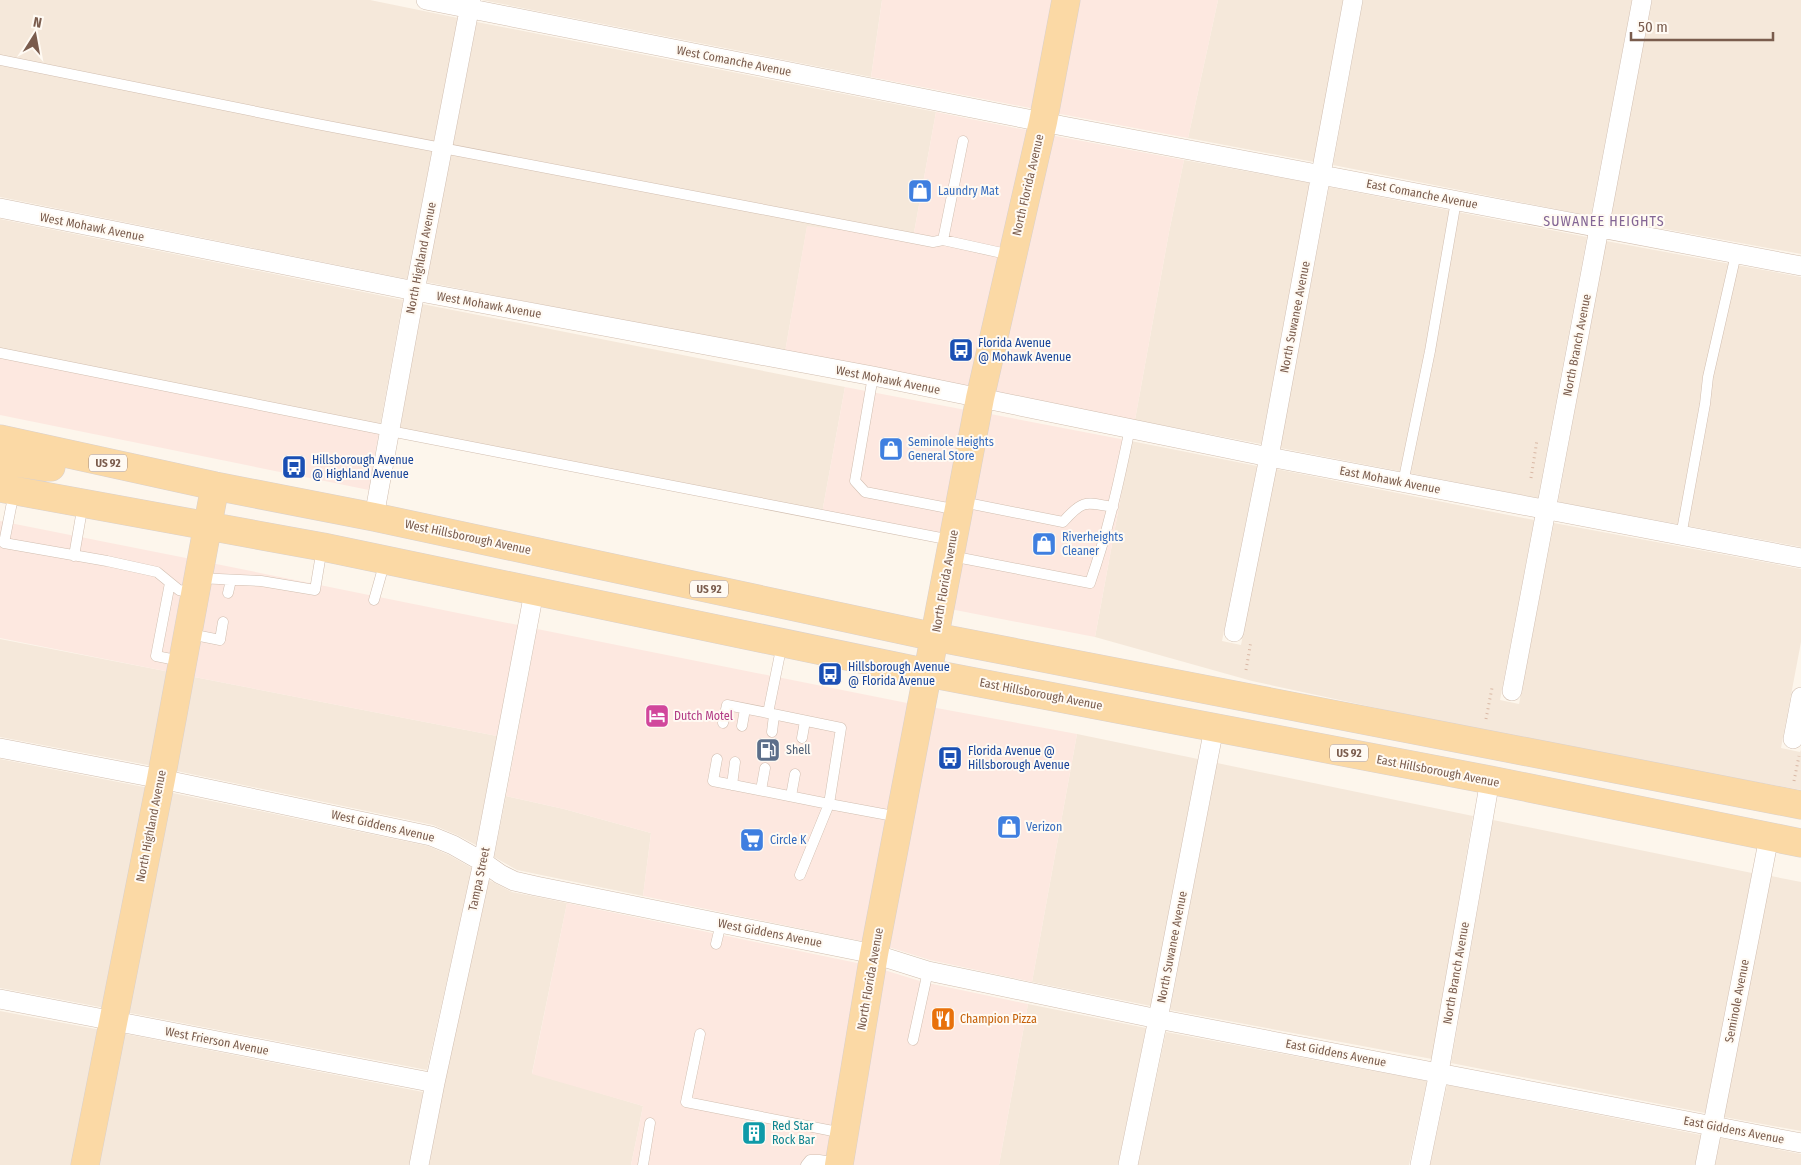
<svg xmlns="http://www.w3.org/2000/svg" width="1801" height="1165" font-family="'Fira Sans Condensed',sans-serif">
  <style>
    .residential { fill: #f5e8da }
    .commercial { fill: #fde8e0 }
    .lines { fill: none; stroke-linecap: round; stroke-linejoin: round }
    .lane-casing { stroke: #d1beb0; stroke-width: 11 }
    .street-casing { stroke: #d1beb0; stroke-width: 20 }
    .primary-casing { stroke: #dad1cd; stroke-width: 29 }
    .path { stroke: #d9b8a5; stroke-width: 3; stroke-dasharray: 1 4; stroke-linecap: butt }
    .lane { stroke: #fff; stroke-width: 10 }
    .street { stroke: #fff; stroke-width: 19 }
    .primary { stroke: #fbd9a5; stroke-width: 28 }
    .labels { text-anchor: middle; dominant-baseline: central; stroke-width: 4; stroke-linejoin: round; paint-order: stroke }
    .shield { fill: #fffaf3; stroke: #a28b7f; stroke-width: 1 }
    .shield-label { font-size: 11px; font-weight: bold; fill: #7a5c4d }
    .street-label { font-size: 12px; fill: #7a5c4d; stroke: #fffaf3 }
    .shop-label { font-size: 12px; fill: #366cbe; stroke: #fffaf3; text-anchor: start }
    .transit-label { font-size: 12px; fill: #164399; stroke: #fffaf3; text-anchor: start }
    .hotel-label { font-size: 12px; fill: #b23c85; stroke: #fffaf3; text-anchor: start }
    .service-label { font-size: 12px; fill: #4e5e75; stroke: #fffaf3; text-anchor: start }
    .food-label { font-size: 12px; fill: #c56008; stroke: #fffaf3; text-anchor: start }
    .culture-label { font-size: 12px; fill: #0d838f; stroke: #fffaf3; text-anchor: start }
    .neighbourhood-label { font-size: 14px; letter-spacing: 1px; fill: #846695; stroke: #fffaf3 }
  </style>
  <rect width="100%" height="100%" fill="#fdf6ec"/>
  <path class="residential" d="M 0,0 L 370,0 L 458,18 L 407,279 L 0,197 Z
    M 482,0 L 882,0 L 871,77 Z
    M 1218,0 L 1343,0 L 1314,162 L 1188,138 Z
    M 1363,0 L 1632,0 L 1591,216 L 1333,165 Z
    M 1652,0 L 1801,0 L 1801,254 L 1610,219 Z
    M 477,22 L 936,112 L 913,238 L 807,227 L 785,352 L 426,282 Z
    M 1184,160 L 1310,183 L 1261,444 L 1135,420 L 1169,232 Z
    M 1329,187 L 1587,237 L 1538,498 L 1280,448 Z
    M 0,219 L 403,300 L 380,426 L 0,348 Z
    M 1606,241 L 1801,277 L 1801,547 L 1558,502 Z
    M 422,304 L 845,387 L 822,513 L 400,429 Z
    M 1131,441 L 1257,466 L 1222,641 L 1241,645 L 1276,469 L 1534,520 L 1500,700 L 1519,704 L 1554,523 L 1801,569 L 1801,642 L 1781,748 L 1800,752 L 1801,750 L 1801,790 L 1525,740 L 1252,681 L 1095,637 Z
    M 0,639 L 170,672 L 153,766 L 0,737 Z
    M 189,676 L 497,736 L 476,845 L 457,835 L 433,825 L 172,770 Z
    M 1077,734 L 1198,759 L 1151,1006 L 1032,982 Z
    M 0,759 L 149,788 L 105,1008 L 0,988 Z
    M 1217,763 L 1473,816 L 1432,1059 L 1170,1010 Z
    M 168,792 L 428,846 L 449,855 L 472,868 L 427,1070 L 125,1012 Z
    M 506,796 L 564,809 L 651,833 L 643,896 L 517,870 L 494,857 Z
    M 1493,820 L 1752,873 L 1705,1113 L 1451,1063 Z
    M 1771,876 L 1801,882 L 1801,1131 L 1724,1117 Z
    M 489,880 L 512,892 L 567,903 L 532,1073 L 643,1106 L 631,1165 L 429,1165 L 444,1085 Z
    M 1028,1004 L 1146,1028 L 1118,1165 L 999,1165 Z
    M 0,1011 L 101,1030 L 75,1165 L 0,1165 Z
    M 1166,1032 L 1427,1081 L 1409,1165 L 1138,1165 Z
    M 121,1033 L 423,1092 L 409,1165 L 95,1165 Z
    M 1447,1085 L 1701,1135 L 1695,1165 L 1430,1165 Z
    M 1720,1138 L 1801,1154 L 1801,1165 L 1715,1165 Z"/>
  <path class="commercial" d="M 882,0 L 1056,0 L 1035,109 L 871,77 Z
    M 1076,0 L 1218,0 L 1188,138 L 1055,113 Z
    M 936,112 L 1031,131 L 971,388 L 785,352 L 807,226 L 913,238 Z
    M 1050,135 L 1184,160 L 1169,232 L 1135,420 L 990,392 Z
    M 0,348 L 380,426 L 369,490 L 0,415 Z
    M 845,387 L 966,410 L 942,535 L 822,513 Z
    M 985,413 L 1131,441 L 1095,637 L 950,609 Z
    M 0,521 L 191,559 L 170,672 L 0,638 Z
    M 211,563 L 518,625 L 497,736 L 189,676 Z
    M 537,629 L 912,704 L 866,942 L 643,896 L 651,833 L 564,809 L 506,796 Z
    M 931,707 L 1077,734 L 1032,982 L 930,960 L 885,946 Z
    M 567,903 L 862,964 L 829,1165 L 631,1165 L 643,1106 L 532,1074 Z
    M 881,969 L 923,982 L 1028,1004 L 999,1165 L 849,1165 Z"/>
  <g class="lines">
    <defs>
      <path id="lane" d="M 0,60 L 317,124 L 933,242 L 943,240
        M 963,141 L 943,240 L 1011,255
        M 0,353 L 390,431 L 951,540
        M 873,376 L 855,481 L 865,492 L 958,510
        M 1403,483 L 1430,351 L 1456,201
        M 14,492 L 4,543 L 107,561 L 157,572 L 179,590 L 193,593
        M 962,502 L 1063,522 C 1083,499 1086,502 1113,507
        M 1681,536 L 1705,404 L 1708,377 L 1736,254
        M 74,556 L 83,504
        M 951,556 L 1090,583 C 1108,531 1119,482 1130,428
        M 198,578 L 261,581 L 315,590 L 322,548
        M 170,583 L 156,656 L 181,661
        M 228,593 L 231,580
        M 374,600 L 385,561
        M 190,634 L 220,640 L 223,622
        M 782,644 L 768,713 L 841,728 L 829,804 L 899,817
        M 723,723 L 727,705 L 768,713
        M 742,726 L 745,709
        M 772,732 L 774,715
        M 802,738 L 805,721
        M 717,759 L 713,781 L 829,804 L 800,875
        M 732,785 L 735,762
        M 761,790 L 765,768
        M 791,796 L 795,774
        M 716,944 L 721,923
        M 700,1034 L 686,1102 L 843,1133
        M 913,1040 L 928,971
        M 643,1165 L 650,1123
        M 806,1165 L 810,1160 L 819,1160 L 838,1163"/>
      <path id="street" d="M 426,0 L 1063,126 L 1801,266
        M 0,208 L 415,291 L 873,376 L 1269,457 L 1801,558
        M 374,517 L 415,291 L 471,0
        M 1234,632 L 1269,457 L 1353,0
        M 1512,691 L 1642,0
        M 1793,739 L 1801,697
        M 0,748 L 161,779 L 431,836 L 453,845 L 483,862 L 500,874 L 514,881 L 536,886 L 874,954 L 928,971 L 1158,1019 L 1801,1143
        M 0,999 L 435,1083
        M 419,1165 L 435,1083 L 483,862 L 534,592
        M 1128,1165 L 1158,1019 L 1214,728
        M 1420,1165 L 1439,1072 L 1490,780
        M 1705,1165 L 1769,837"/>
      <path id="primary" d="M 0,439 L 215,486 L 374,517 L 935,637 L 1801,805
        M 0,460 L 45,467 L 51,467
        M 0,488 L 323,547 L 928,673 L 1490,780 L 1801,843
        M 85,1165 L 161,779 L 215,486
        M 839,1165 L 874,954 L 980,398 L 1043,122 L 1066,0"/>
    </defs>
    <use href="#lane" class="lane-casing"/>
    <use href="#street" class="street-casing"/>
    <use href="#primary" class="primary-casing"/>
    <path class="path" d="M 1531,478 L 1537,440
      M 1246,670 L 1251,641
      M 1486,719 L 1492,688
      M 1794,781 L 1799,756"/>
    <use href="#lane" class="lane"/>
    <use href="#street" class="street"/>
    <use href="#primary" class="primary"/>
  </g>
  <defs>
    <symbol id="shop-square" viewBox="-11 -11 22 22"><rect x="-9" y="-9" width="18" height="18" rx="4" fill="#3f7fe0" stroke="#fffaf3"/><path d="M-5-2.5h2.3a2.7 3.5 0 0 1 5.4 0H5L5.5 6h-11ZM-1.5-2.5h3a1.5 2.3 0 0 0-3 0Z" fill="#fff"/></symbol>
    <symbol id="bus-square" viewBox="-11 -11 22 22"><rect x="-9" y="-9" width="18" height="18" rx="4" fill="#1a4fb4" stroke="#fffaf3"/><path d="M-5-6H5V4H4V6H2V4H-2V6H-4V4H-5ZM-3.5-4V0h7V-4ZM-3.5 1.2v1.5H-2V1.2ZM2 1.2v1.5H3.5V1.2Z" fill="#fff"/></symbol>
    <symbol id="hotel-square" viewBox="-11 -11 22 22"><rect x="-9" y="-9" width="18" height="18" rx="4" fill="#d1479c" stroke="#fffaf3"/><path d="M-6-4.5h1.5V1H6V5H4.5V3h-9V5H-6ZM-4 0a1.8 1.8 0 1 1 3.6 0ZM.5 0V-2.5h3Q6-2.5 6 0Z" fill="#fff"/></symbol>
    <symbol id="fuel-square" viewBox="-11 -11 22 22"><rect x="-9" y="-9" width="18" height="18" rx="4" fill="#5c6f8a" stroke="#fffaf3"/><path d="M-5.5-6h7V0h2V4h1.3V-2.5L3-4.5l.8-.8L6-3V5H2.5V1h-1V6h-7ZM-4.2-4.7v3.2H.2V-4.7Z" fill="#fff"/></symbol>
    <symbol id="supermarket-square" viewBox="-11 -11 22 22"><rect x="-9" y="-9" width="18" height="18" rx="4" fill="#3f7fe0" stroke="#fffaf3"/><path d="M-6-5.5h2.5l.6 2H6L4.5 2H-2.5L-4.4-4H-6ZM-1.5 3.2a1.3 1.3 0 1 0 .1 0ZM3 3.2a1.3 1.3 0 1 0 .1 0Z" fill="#fff"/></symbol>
    <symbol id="restaurant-square" viewBox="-11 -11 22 22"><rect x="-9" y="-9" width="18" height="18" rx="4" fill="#e8710a" stroke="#fffaf3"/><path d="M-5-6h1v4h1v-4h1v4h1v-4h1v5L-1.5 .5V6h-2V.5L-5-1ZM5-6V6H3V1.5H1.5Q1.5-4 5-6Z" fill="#fff"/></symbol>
    <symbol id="building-square" viewBox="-11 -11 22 22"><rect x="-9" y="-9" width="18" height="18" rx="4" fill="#0f9aa8" stroke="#fffaf3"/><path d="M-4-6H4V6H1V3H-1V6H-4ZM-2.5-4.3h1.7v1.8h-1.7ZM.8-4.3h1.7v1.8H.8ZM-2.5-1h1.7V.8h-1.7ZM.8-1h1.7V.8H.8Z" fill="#fff"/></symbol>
  </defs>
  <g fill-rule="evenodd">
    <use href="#shop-square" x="906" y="177" width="28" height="28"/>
    <use href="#bus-square" x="947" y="336" width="28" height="28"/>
    <use href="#shop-square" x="877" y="435" width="28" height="28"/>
    <use href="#bus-square" x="280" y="453" width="28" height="28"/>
    <use href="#shop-square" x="1030" y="530" width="28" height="28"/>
    <use href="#bus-square" x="816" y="660" width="28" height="28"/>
    <use href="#hotel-square" x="643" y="702" width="28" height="28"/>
    <use href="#fuel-square" x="754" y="736" width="28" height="28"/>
    <use href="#bus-square" x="936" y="744" width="28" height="28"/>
    <use href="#shop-square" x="995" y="813" width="28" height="28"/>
    <use href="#supermarket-square" x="738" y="826" width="28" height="28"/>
    <use href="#restaurant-square" x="929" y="1005" width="28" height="28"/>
    <use href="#building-square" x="740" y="1119" width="28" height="28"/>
  </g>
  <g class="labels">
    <g class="shield">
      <rect x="89" y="454.5" width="38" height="17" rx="4"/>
      <rect x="690" y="580.5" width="38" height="17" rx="4"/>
      <rect x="1330" y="744.5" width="38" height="17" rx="4"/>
    </g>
    <g class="shield-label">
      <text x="108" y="463">US 92</text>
      <text x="709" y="589">US 92</text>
      <text x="1349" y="753">US 92</text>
    </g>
    <g class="street-label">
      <text transform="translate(734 61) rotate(11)">West Comanche Avenue</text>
      <text transform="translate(1028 185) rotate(-77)">North Florida Avenue</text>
      <text transform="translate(1422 194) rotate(11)">East Comanche Avenue</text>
      <text transform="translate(92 227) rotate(11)">West Mohawk Avenue</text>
      <text transform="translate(421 258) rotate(-79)">North Highland Avenue</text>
      <text transform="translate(489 305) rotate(10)">West Mohawk Avenue</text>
      <text transform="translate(1295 317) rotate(-79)">North Suwanee Avenue</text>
      <text transform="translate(1577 345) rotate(-79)">North Branch Avenue</text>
      <text transform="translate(888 380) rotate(11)">West Mohawk Avenue</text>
      <text transform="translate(1390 480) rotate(11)">East Mohawk Avenue</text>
      <text transform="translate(468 537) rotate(12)">West Hillsborough Avenue</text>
      <text transform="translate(945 581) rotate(-80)">North Florida Avenue</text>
      <text transform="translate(1041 694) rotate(11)">East Hillsborough Avenue</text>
      <text transform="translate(1438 771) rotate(11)">East Hillsborough Avenue</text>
      <text transform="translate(151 826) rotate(-79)">North Highland Avenue</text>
      <text transform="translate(383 826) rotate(13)">West Giddens Avenue</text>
      <text transform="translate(479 879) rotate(-78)">Tampa Street</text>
      <text transform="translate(770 933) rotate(11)">West Giddens Avenue</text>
      <text transform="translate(1172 947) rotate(-79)">North Suwanee Avenue</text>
      <text transform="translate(1456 973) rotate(-80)">North Branch Avenue</text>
      <text transform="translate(870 979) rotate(-80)">North Florida Avenue</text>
      <text transform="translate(1737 1001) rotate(-79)">Seminole Avenue</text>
      <text transform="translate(217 1041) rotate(11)">West Frierson Avenue</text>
      <text transform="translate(1336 1053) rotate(11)">East Giddens Avenue</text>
      <text transform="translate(1734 1130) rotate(11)">East Giddens Avenue</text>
    </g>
    <g class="shop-label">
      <text x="938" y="191">Laundry Mat</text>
      <text x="908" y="442">Seminole Heights<tspan x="908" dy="14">General Store</tspan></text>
      <text x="1062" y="537">Riverheights<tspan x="1062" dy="14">Cleaner</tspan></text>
      <text x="1026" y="827">Verizon</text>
      <text x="770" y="840">Circle K</text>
    </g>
    <g class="transit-label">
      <text x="978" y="343">Florida Avenue<tspan x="978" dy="14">@ Mohawk Avenue</tspan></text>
      <text x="312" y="460">Hillsborough Avenue<tspan x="312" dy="14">@ Highland Avenue</tspan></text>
      <text x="848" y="667">Hillsborough Avenue<tspan x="848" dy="14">@ Florida Avenue</tspan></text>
      <text x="968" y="751">Florida Avenue @<tspan x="968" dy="14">Hillsborough Avenue</tspan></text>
    </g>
    <g class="hotel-label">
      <text x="674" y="716">Dutch Motel</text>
    </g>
    <g class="service-label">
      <text x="786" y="750">Shell</text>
    </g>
    <g class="food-label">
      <text x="960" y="1019">Champion Pizza</text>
    </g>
    <g class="culture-label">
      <text x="772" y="1126">Red Star<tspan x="772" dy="14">Rock Bar</tspan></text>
    </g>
    <g class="neighbourhood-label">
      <text x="1604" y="221">SUWANEE HEIGHTS</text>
    </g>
  </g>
  <g transform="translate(35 35) rotate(11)" stroke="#fffaf3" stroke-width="4" paint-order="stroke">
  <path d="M0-4L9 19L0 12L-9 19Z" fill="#7a5c4d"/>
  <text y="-8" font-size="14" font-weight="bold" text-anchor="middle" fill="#7a5c4d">N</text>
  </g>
  <path d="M1631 32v8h142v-8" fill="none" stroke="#7a5c4d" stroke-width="2.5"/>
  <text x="1638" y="32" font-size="15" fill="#7a5c4d" stroke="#fffaf3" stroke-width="4" paint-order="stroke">50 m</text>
</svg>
